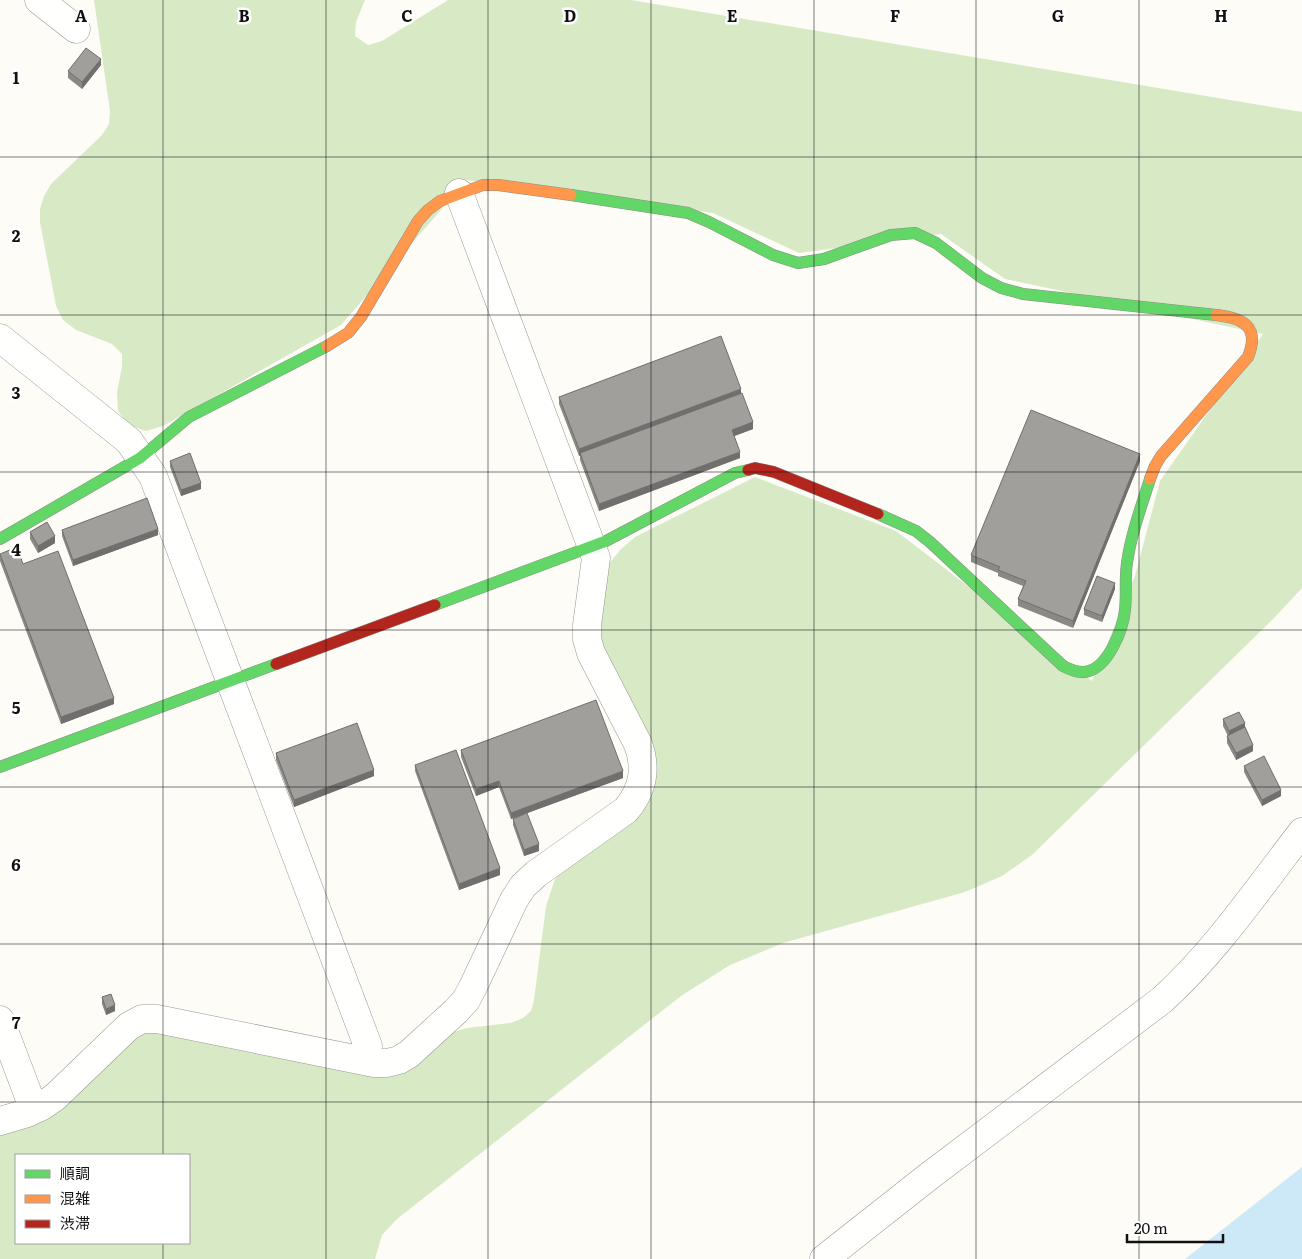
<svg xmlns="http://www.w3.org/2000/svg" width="1302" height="1259" font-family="Literata,'Noto Sans JP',serif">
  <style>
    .forest { fill: #d8eac5; fill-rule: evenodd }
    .water { fill: #cde8f7 }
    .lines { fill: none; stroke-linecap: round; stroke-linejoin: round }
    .street-casing { stroke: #979795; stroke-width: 29 }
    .fast-casing { stroke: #8e8d8b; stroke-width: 12 }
    .slow-casing { stroke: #8e8d8b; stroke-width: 12 }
    .jam-casing { stroke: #8e8d8b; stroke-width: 12 }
    .street { stroke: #fffffe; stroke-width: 28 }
    .fast { stroke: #63d668; stroke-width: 11 }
    .slow { stroke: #ff974d; stroke-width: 11 }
    .jam { stroke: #b3261e; stroke-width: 11 }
    .wall { fill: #8a8986 }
    .shaded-wall { fill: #716f6d }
    .building { fill: #a19f9c; stroke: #716f6d }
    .grid { fill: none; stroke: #111; stroke-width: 1; stroke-opacity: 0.55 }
    .grid-label { font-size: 16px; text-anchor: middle; font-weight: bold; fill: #111; stroke: #fff; stroke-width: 5; stroke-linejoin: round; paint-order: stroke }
  </style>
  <rect width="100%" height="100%" fill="#fdfcf7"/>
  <path class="forest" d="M 94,0 L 365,0 L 356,22 L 355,36 L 368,45 L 382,41 L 448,0 L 631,0 L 1302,112 L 1302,588 L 1275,617 L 1032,855 L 1002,876 L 965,892 L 783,943 L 730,965 L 681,996 L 397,1219 L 382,1235 L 375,1259 L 0,1259 L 0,1131 L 144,1029 L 373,1072 L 453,1032 L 467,1028 L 511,1023 L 523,1018 L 531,1011 L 534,1000 L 546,906 L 555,879 L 573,860 L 644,803 L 596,637 L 603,582 L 609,564 L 620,550 L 635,537 L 755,477 L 896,531 L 1092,681 L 1135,576 L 1160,481 L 1263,334 L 1005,279 L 941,234 L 799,253 L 713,213 L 467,180 L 341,325 L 163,426 L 146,431 L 129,425 L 118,411 L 117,392 L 122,367 L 122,354 L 112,344 L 76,330 L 63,320 L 56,306 L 40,222 L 40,209 L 44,196 L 51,184 L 102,135 L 109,124 L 110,111 ZM 16,1155 L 189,1155 L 189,1243 L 16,1243 Z"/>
  <path class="water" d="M 1302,1167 L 1302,1259 L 1185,1259 Z"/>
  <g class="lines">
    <defs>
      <path id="street" d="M 39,0 L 76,29
        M 0,338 L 129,441 L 153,476 L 368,1046 L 365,1061
        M 0,1020 L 34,1110
        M 0,1121 L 27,1113 L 42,1106 L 55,1097 L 129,1026 L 142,1019 L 157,1019 L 374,1063 L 387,1063 L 399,1060 L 409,1054 L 456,1011 L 466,1000 L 473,987 L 514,900 L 523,886 L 536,874 L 626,810 C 643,790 647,769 638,744 L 591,653 L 587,639 L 587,625 L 596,558 L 459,193
        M 824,1259 L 928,1177 L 1162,1000 C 1216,951 1257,890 1302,832"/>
      <path id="fast" d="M 571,195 L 688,213 L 709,222 L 773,255 L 798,263 L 824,259 L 891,235 L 915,233 L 936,243 L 982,278 L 1001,288 L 1023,294 L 1216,315
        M 878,514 L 916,531 L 930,542 L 1063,666 C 1071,670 1080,674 1089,671 C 1109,665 1123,629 1125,610 C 1127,593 1124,574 1128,557 C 1132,530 1142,505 1150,479
        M 0,539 L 140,458 L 189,417 L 327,346
        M 435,605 L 606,541 L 735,473 L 748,470
        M 0,767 L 276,664"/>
      <path id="slow" d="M 327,346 L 348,333 L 361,317 L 418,221 L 428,210 L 440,201 L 483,185 L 498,185 L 571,195
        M 1150,479 L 1155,466 L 1161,456 L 1248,357 C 1260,327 1244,318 1216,315"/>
      <path id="jam" d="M 748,470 L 755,468 L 774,472 L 878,514
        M 276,664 L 435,605"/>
    </defs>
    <use href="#street" class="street-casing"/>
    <use href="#fast" class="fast-casing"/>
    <use href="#slow" class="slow-casing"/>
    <use href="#jam" class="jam-casing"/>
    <use href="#street" class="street"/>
    <use href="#fast" class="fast"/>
    <use href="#slow" class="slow"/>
    <use href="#jam" class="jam"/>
  </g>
  <path class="wall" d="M 101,65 L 82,89 L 68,78 L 68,71 Z
    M 741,394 L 753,429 L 734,436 L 740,458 L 599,511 L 580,460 L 580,455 L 579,456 L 559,404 L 559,397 Z
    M 170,461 L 201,489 L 181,496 L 170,467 Z
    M 1140,461 L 1073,628 L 1018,606 L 1018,599 L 1023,586 L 998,576 L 998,573 L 971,562 L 971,555 Z
    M 62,530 L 158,535 L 73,566 L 62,536 Z
    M 30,532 L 55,543 L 38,553 L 30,539 Z
    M 0,554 L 23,564 L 114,704 L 61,724 L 0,561 Z
    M 1115,589 L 1102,622 L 1084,615 L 1084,609 Z
    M 1223,719 L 1245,727 L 1253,751 L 1236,760 L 1227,743 L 1227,736 L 1228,736 L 1223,726 Z
    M 461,750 L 623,778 L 511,819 L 499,787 L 476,796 L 461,757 Z
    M 276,753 L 374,776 L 294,807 L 276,760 Z
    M 415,765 L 500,875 L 459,890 L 415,771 Z
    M 1244,766 L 1281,796 L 1262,806 L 1244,772 Z
    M 513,819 L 539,851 L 524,856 L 513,825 Z
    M 102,997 L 115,1011 L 106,1015 L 102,1004 Z"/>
  <path class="shaded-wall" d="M 101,59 L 101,65 L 82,89 L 82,82 Z
    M 741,389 L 741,395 L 579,456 L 579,449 Z
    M 753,422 L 753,429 L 732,437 L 732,430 Z
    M 740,452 L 740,458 L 599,511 L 599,504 Z
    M 1140,454 L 1140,461 L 1073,628 L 1073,621 Z
    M 201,483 L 201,489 L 181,496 L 181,490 Z
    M 158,529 L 158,535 L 73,566 L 73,560 Z
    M 55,536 L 55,543 L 38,553 L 38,546 Z
    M 1115,583 L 1115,589 L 1102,622 L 1102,616 Z
    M 114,698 L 114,704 L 61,724 L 61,717 Z
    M 1245,723 L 1245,729 L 1229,737 L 1229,731 Z
    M 1253,745 L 1253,751 L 1236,760 L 1236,753 Z
    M 374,770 L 374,776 L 294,807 L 294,800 Z
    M 623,771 L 623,778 L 511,819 L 511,813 Z
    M 499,781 L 499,787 L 476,796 L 476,789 Z
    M 1281,790 L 1281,796 L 1262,806 L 1262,800 Z
    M 539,844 L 539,851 L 524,856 L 524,850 Z
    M 500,868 L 500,875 L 459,890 L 459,884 Z
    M 115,1005 L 115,1011 L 106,1015 L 106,1009 Z"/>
  <path class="building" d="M 86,48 L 101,59 L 82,82 L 68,71 Z
    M 721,336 L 741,389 L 579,449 L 559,397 Z
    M 742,393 L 753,422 L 732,430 L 740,452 L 599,504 L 580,453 Z
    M 1031,410 L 1140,454 L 1073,621 L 1018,599 L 1026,581 L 998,570 L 1000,567 L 971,555 Z
    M 190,453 L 201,483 L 181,490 L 170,461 Z
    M 147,498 L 158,529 L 73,560 L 62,530 Z
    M 47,522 L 55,536 L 38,546 L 30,532 Z
    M 17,547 L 23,564 L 58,551 L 114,698 L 61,717 L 0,554 Z
    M 1097,576 L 1115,583 L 1102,616 L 1084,609 Z
    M 596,700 L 623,771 L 511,813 L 499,781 L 476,789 L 461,750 Z
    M 1239,712 L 1245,723 L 1229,731 L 1223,719 Z
    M 357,723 L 374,770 L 294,800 L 276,753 Z
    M 1245,727 L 1253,745 L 1236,753 L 1227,736 Z
    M 456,750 L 500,868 L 459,884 L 415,765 Z
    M 1264,756 L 1281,790 L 1262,800 L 1244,766 Z
    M 527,813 L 539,844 L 524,850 L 513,819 Z
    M 111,994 L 115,1005 L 106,1009 L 102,997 Z"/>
  <path class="grid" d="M 163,0 L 163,1155M 326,0 L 326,1259M 488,0 L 488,1259M 651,0 L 651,1259M 814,0 L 814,1259M 976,0 L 976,1259M 1139,0 L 1139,1259M 0,157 L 1302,157M 0,315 L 1302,315M 0,472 L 1302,472M 0,630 L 1302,630M 0,787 L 1302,787M 0,944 L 1302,944M 0,1102 L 1302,1102M 163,1243 L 163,1259"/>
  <g class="grid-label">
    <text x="81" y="22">A</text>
    <text x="244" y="22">B</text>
    <text x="407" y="22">C</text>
    <text x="570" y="22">D</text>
    <text x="732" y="22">E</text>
    <text x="895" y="22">F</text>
    <text x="1058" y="22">G</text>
    <text x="1221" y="22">H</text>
    <text x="16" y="84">1</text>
    <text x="16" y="242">2</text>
    <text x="16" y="399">3</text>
    <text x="16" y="556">4</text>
    <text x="16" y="714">5</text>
    <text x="16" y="871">6</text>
    <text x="16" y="1029">7</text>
  </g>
  <rect x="15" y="1154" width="175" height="90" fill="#ffffff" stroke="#a0a0a0"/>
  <rect x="25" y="1170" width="25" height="8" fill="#63d668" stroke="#a0a0a0"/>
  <text x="60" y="1179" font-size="15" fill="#111111">順調</text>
  <rect x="25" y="1195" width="25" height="8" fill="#ff974d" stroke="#a0a0a0"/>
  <text x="60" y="1204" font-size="15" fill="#111111">混雑</text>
  <rect x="25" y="1220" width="25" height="8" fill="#b3261e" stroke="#a0a0a0"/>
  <text x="60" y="1229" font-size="15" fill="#111111">渋滞</text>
  <path d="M1127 1234v8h96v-8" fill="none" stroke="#111111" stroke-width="2.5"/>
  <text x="1134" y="1234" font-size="15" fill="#111111" stroke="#ffffff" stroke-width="4" paint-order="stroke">20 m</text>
</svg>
